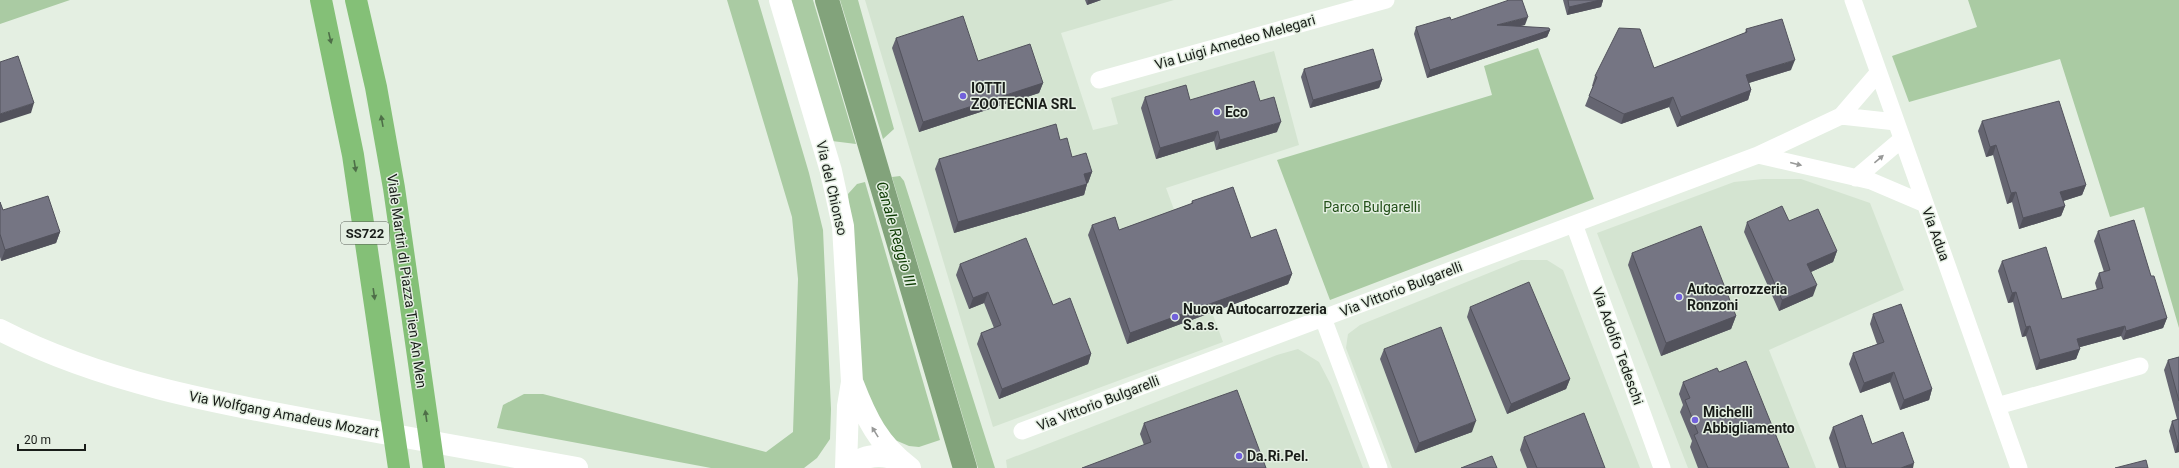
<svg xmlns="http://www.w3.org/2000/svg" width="2179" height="468" font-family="Roboto,sans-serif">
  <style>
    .built { fill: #d4e4d1 }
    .green { fill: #aacba3 }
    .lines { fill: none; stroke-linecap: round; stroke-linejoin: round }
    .canal { stroke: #82a37b; stroke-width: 24 }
    .minor { stroke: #fff; stroke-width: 17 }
    .tertiary { stroke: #fff; stroke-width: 22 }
    .secondary { stroke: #fff; stroke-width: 22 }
    .trunk { stroke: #84c077; stroke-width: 22 }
    .wall { fill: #656571 }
    .shaded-wall { fill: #52525c }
    .building { fill: #757583; stroke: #52525c }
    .oneway { fill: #4e6e48 }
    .oneway2 { fill: #989998 }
    .poi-dot { fill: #7261db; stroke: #e4efe2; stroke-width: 1.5 }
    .labels { text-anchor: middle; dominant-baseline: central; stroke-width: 3; stroke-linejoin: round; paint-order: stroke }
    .shield { fill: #e4efe2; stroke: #565c55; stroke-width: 1 }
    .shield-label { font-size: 13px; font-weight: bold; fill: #191d19 }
    .street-label { font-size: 14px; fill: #191d19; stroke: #e4efe2 }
    .poi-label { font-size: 14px; font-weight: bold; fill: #191d19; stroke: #e4efe2; text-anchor: start }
    .park-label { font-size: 14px; fill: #235019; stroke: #e4efe2 }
    .water-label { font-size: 15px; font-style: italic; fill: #0d3b02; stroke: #e4efe2 }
  </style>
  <rect width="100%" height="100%" fill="#e4efe2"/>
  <path class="built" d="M 865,0 L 1174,0 L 1061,33 L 1093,130 L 1118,124 L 1111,98 L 1274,51 L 1299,145 L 1166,188 L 1223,342 L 993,427 Z
    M 1763,179 L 1801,179 L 1870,203 L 1904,290 L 1769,350 L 1816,468 L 1688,468 L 1597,233 L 1734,182 Z
    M 1521,260 L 1547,260 L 1563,270 L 1640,468 L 1392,468 L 1346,348 L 1348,334 L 1360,325 Z
    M 1298,349 L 1319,362 L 1331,385 L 1363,468 L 1007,468 L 1006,460 L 1277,355 Z"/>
  <path class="green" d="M 0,0 L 70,0 L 0,24 Z
    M 727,0 L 758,0 L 809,173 L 823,230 L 831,409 L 830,439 L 817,458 L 804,468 L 711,468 L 497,428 L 503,405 L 524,394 L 543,394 L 766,452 L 793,432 L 798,279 L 792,217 Z
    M 791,0 L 813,0 L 856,144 L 832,141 Z
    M 840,0 L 858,0 L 894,129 L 883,139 Z
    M 1968,0 L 2179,0 L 2179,328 L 2144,207 L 2110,217 L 2060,59 L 1909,102 L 1892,56 L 1977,27 Z
    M 1538,48 L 1594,199 L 1330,300 L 1277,160 L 1492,95 L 1484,66 Z
    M 900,176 L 904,181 L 995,468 L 978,468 L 892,177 Z
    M 865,182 L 940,440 L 919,447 L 909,446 L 895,440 L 871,412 L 863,389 L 848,194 L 857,184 Z"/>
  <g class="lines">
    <path class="canal" d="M 827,0 L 965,468"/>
    <path class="minor" d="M 1853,0 L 2019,468
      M 1099,80 L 1386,0
      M 1841,116 L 1896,122
      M 1758,155 L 1871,181 L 1925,204
      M 1856,178 L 1902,139
      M 1574,224 L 1662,468
      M 1323,318 L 1379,468
      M 1997,406 L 2140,366
      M 1022,431 L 1758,155 L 1841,116 L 1878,73"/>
    <path class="tertiary" d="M 0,330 C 101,382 216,403 327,423 C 411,438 494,453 577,468"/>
    <path class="secondary" d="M 780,0 L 831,171 L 843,226 L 852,382 L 848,406 L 846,468
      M 853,384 C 866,418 879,445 910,468
      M 848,468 C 864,454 882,453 901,461"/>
    <path class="trunk" d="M 321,0 L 353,155 L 399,468
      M 356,0 L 376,87 L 394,188 L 434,468"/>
  </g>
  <path class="wall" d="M 1085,0 L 1101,0 L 1087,5 Z
    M 1563,0 L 1603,0 L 1601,7 L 1567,15 Z
    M 1451,20 L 1525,25 L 1520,26 L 1550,30 L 1547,37 L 1427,78 L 1414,34 L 1416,27 Z
    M 1746,29 L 1791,70 L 1749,83 L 1751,90 L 1748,100 L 1677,127 L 1669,107 L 1621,124 L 1585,106 L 1593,86 L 1592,86 L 1595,76 L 1654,68 L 1745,33 Z
    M 896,38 L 978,61 L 1043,83 L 1039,93 L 919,132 L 892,48 Z
    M 1304,69 L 1382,80 L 1379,88 L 1310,108 L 1301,77 Z
    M 1145,97 L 1190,100 L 1260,101 L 1277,132 L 1216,150 L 1214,141 L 1156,159 L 1141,108 Z
    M 1982,121 L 2086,185 L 2082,195 L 2063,201 L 2065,206 L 2061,216 L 2019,229 L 2012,202 L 2007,204 L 1993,155 L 1986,157 L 1978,131 Z
    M 1060,140 L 1072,157 L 1092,172 L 1088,183 L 1087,183 L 1087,184 L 1084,195 L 954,233 L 935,169 L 939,159 Z
    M 1192,201 L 1251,238 L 1292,274 L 1288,284 L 1127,344 L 1088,235 L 1092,225 L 1119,230 L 1191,204 Z
    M 0,202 L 3,210 L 60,232 L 56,243 L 1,261 L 0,257 Z
    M 1789,221 L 1837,251 L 1833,262 L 1811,272 L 1813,296 L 1779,311 L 1744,232 L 1747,222 Z
    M 2098,231 L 2151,276 L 2167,318 L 2163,328 L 2123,340 L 2121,336 L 2080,347 L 2076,359 L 2036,370 L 2026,336 L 2022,337 L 2013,302 L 2008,303 L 1998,271 L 2002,261 L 2062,299 L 2097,290 L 2095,283 L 2099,273 L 2104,272 L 2094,241 Z
    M 1632,253 L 1736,316 L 1731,329 L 1661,356 L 1628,265 Z
    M 960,264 L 1053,305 L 1091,354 L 1088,364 L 999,399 L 977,344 L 981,333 L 994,328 L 984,303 L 969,309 L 956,275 Z
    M 1470,307 L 1570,379 L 1566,389 L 1507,414 L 1467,317 Z
    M 1873,314 L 1932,389 L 1929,400 L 1900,410 L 1890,382 L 1860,393 L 1849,364 L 1853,353 L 1877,344 L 1870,324 Z
    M 1384,349 L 1472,432 L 1415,453 L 1380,359 Z
    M 2179,357 L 2179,452 L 2175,453 L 2169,431 L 2172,421 L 2177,419 L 2164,370 L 2168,360 Z
    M 1719,372 L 1789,468 L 1698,468 L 1690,447 L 1692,441 L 1680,412 L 1683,405 L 1679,394 L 1683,382 Z
    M 1144,423 L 1266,468 L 1144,445 L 1140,434 Z
    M 1833,427 L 1872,444 L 1913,468 L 1839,468 L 1829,438 Z
    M 1524,437 L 1605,468 L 1527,468 L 1520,450 Z"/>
  <path class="shaded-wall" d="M 1088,0 L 1101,0 L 1087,5 Z
    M 1600,0 L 1603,0 L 1601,7 L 1567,15 L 1569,7 Z
    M 1528,17 L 1525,25 L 1494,32 L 1497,25 Z
    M 1550,30 L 1547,37 L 1427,78 L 1430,70 Z
    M 1795,60 L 1791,70 L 1742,85 L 1746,75 Z
    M 1382,80 L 1379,88 L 1310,108 L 1313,100 Z
    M 1043,83 L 1039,93 L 919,132 L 923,122 Z
    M 1751,90 L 1748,100 L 1677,127 L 1681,117 Z
    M 1673,97 L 1669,107 L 1621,124 L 1624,114 Z
    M 34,103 L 31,113 L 0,123 L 0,114 Z
    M 1281,122 L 1277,132 L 1216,150 L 1220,140 Z
    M 1218,131 L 1214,141 L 1156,159 L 1160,148 Z
    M 1996,145 L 1993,155 L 1986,157 L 1990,147 Z
    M 1092,172 L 1088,183 L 1081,185 L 1084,174 Z
    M 1087,184 L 1084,195 L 954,233 L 958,222 Z
    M 2086,185 L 2082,195 L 2057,203 L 2060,192 Z
    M 2016,192 L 2012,202 L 2007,204 L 2011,193 Z
    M 2065,206 L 2061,216 L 2019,229 L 2023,218 Z
    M 60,232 L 56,243 L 1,261 L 5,250 Z
    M 1837,251 L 1833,262 L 1804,275 L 1807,264 Z
    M 1292,274 L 1288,284 L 1127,344 L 1130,333 Z
    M 1817,285 L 1813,296 L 1779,311 L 1782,300 Z
    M 988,292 L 984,303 L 969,309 L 973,298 Z
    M 2016,292 L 2013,302 L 2008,303 L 2012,293 Z
    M 1736,316 L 1731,329 L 1661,356 L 1666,343 Z
    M 2167,318 L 2163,328 L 2123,340 L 2126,331 Z
    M 2030,326 L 2026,336 L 2022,337 L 2026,327 Z
    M 2125,326 L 2121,336 L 2073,349 L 2077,339 Z
    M 2080,349 L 2076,359 L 2036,370 L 2040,360 Z
    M 1091,354 L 1088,364 L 999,399 L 1002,389 Z
    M 1894,372 L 1890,382 L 1860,393 L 1864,383 Z
    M 1570,379 L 1566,389 L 1507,414 L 1511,404 Z
    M 1932,389 L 1929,400 L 1900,410 L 1904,400 Z
    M 1476,421 L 1472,432 L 1415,453 L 1419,443 Z
    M 2178,443 L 2179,443 L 2179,452 L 2175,453 Z
    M 1914,463 L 1913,468 L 1901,468 Z"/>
  <path class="building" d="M 1509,0 L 1522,0 L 1528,17 L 1497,25 L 1549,28 L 1550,30 L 1430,70 L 1416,27 L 1450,17 L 1451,20 Z
    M 1568,0 L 1600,0 L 1569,7 Z
    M 963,16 L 978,61 L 1030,44 L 1043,83 L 923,122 L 896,38 Z
    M 1782,19 L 1795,60 L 1746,75 L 1751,90 L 1681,117 L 1673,97 L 1624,114 L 1589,96 L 1597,77 L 1595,76 L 1619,28 L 1640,29 L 1654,68 L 1747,32 L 1746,29 Z
    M 1373,49 L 1382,80 L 1313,100 L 1304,69 Z
    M 18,56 L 34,103 L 0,114 L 0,62 Z
    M 1254,81 L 1260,101 L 1274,97 L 1281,122 L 1220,140 L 1218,131 L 1160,148 L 1145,97 L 1186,85 L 1190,100 Z
    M 2059,101 L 2086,185 L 2060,192 L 2065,206 L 2023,218 L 2016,192 L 2011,193 L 1996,145 L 1990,147 L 1982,121 Z
    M 1056,124 L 1060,140 L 1067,138 L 1072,157 L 1086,153 L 1092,172 L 1084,174 L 1087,184 L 958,222 L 939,159 Z
    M 1233,187 L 1251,238 L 1276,229 L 1292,274 L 1130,333 L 1092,225 L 1115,217 L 1119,230 L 1193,203 L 1192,201 Z
    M 48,196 L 60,232 L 5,250 L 0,234 L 0,202 L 3,210 Z
    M 1782,206 L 1789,221 L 1818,209 L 1837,251 L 1807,264 L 1817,285 L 1782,300 L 1747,222 Z
    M 2134,220 L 2151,276 L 2154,276 L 2167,318 L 2126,331 L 2125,326 L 2077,339 L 2080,349 L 2040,360 L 2030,326 L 2026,327 L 2016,292 L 2012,293 L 2002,261 L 2046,247 L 2062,299 L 2103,288 L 2099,273 L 2110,270 L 2098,231 Z
    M 1701,226 L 1736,316 L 1666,343 L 1632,253 Z
    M 1026,238 L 1053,305 L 1070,298 L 1091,354 L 1002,389 L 981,333 L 1001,325 L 988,292 L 973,298 L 960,264 Z
    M 1529,282 L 1570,379 L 1511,404 L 1470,307 Z
    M 1901,304 L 1932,389 L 1904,400 L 1894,372 L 1864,383 L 1853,353 L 1884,342 L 1873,314 Z
    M 1441,327 L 1476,421 L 1419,443 L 1384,349 Z
    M 2179,357 L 2179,401 L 2168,360 Z
    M 1746,361 L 1789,468 L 1708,468 L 1694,435 L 1698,433 L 1685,400 L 1690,398 L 1683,382 L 1717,368 L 1719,372 Z
    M 1237,390 L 1266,468 L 1082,468 L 1151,442 L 1144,423 Z
    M 1584,413 L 1605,468 L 1537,468 L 1524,437 Z
    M 1862,415 L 1872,444 L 1903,432 L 1914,463 L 1901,468 L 1846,468 L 1833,427 Z
    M 2179,419 L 2179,443 L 2178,443 L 2172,421 Z
    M 1492,456 L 1497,468 L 1461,468 Z
    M 2146,460 L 2148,468 L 2115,468 Z"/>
  <defs><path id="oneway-solid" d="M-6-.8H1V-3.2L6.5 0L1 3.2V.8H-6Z"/></defs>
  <g class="oneway">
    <use href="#oneway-solid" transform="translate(330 38) rotate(77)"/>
    <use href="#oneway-solid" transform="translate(382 121) rotate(-100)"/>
    <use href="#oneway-solid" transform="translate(355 166) rotate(81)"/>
    <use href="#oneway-solid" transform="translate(374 294) rotate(82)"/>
    <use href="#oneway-solid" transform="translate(426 416) rotate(-98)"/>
  </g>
  <g class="oneway2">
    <use href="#oneway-solid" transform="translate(1879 159) rotate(-40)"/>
    <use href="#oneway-solid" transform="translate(1796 164) rotate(14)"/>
    <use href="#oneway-solid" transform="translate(875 432) rotate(-122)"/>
  </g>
  <g class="poi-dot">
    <circle cx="963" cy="96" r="4"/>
    <circle cx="1217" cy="112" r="4"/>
    <circle cx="1679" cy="297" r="4"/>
    <circle cx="1175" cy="317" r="4"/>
    <circle cx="1695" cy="420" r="4"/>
    <circle cx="1239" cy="456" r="4"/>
  </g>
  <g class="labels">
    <rect class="shield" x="341" y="222" width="48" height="22" rx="3"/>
    <g class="shield-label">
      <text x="365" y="233">SS722</text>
    </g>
    <g class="street-label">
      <text transform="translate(1235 42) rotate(-16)">Via Luigi Amedeo Melegari</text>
      <text transform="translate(832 188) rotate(77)">Via del Chionso</text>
      <text transform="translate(1936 234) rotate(70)">Via Adua</text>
      <text transform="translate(407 281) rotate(82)">Viale Martiri di Piazza Tien An Men</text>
      <text transform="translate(1401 289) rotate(-21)">Via Vittorio Bulgarelli</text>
      <text transform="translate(1618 346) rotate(70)">Via Adolfo Tedeschi</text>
      <text transform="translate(1098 403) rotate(-21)">Via Vittorio Bulgarelli</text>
      <text transform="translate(284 414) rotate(11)">Via Wolfgang Amadeus Mozart</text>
    </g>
    <g class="poi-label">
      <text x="971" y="88">IOTTI<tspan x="971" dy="16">ZOOTECNIA SRL</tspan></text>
      <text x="1225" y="112">Eco</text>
      <text x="1687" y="289">Autocarrozzeria<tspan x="1687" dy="16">Ronzoni</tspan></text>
      <text x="1183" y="309">Nuova Autocarrozzeria<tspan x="1183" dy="16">S.a.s.</tspan></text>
      <text x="1703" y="412">Michelli<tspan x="1703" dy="16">Abbigliamento</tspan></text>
      <text x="1247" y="456">Da.Ri.Pel.</text>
    </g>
    <g class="park-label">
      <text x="1372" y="207">Parco Bulgarelli</text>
    </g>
    <g class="water-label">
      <text transform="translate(896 234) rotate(74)">Canale Reggio III</text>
    </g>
  </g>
  <path d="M18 444v6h67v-6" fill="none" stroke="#191d19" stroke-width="2"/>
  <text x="24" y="444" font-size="12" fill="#191d19" stroke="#e4efe2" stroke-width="3" paint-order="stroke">20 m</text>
</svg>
